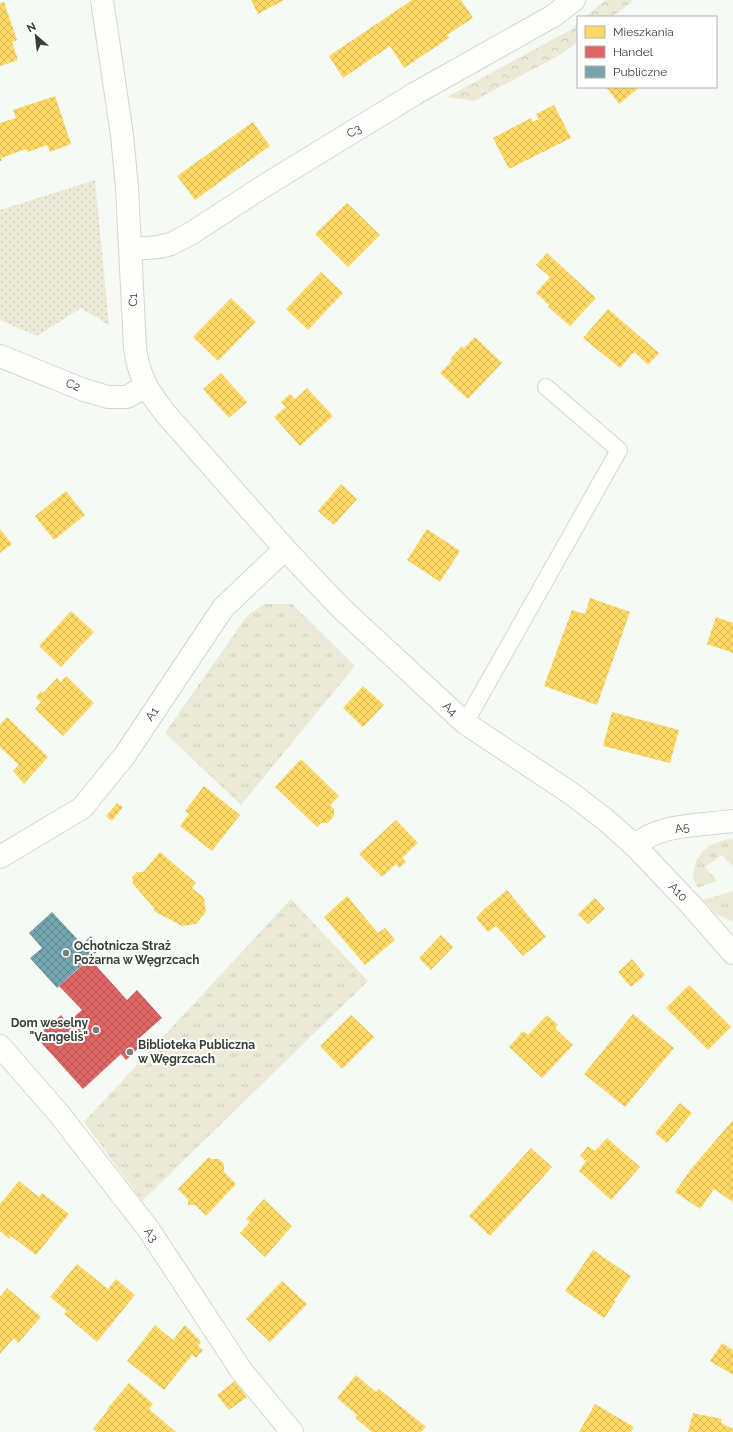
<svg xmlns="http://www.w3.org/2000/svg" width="733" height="1432" font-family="Raleway,sans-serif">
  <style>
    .grass { fill: url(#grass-tufts) }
    .forest { fill: url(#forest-crowns) }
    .park { fill: url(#park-dots) }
    .homes { fill: url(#homes-cross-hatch) }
    .shops { fill: url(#shops-cross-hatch) }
    .public { fill: url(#public-cross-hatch) }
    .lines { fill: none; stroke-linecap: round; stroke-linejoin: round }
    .lane-casing { stroke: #d1d8ce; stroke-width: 18 }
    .street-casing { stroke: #d1d8ce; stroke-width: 24 }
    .lane { stroke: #fefefd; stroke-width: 16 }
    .street { stroke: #fefefd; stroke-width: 22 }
    .poi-dot { fill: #788176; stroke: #fff; stroke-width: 1.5 }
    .labels { text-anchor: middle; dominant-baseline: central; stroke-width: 4; stroke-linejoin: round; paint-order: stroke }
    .street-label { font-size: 12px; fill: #353f32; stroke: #fff }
    .poi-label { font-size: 12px; font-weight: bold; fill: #353f32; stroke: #fff; text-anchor: start }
  </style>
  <defs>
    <pattern id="grass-tufts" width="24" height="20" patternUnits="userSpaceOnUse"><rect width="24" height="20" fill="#ecead7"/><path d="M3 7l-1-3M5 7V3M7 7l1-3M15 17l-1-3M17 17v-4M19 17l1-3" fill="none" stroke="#cbcab9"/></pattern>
    <pattern id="forest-crowns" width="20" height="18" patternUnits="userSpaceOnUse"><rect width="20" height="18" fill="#ecead7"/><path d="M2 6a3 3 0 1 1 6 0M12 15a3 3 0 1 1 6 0" fill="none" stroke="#cbcab9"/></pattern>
    <pattern id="park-dots" width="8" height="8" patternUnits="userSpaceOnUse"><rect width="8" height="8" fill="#ecead7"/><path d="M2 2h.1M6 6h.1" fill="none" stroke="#cbcab9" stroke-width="1.8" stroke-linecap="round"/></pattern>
    <pattern id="homes-cross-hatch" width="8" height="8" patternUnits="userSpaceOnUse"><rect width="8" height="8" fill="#ffd966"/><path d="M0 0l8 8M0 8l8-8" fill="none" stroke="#dbbb59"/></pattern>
    <pattern id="shops-cross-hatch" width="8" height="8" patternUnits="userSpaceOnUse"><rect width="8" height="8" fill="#e06666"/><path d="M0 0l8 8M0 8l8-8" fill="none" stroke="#b65555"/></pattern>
    <pattern id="public-cross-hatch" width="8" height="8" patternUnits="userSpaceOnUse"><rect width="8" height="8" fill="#76a5af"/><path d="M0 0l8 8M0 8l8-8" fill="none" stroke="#62888f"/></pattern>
  </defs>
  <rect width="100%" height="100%" fill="#f5fbf4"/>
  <path class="grass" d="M 264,604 L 292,604 L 355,666 L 241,805 L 165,733 L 247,616 Z
    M 728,839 L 733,839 L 733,867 L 722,855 L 705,867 L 717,881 L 697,888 L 693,876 L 696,861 L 703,851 L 710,845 Z
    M 733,891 L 733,922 L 716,914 L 703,900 Z
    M 291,899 L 368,981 L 142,1201 L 84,1122 Z"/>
  <path class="forest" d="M 605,0 L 634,0 L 612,17 L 585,17 Z
    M 578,23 L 578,42 L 560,55 L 474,101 L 447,97 L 570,30 Z"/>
  <path class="park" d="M 95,180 L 109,325 L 81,308 L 37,336 L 0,320 L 0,210 Z"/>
  <path class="homes" d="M 251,0 L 284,0 L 258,14 Z
    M 412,0 L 461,0 L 473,18 L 447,35 L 449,38 L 404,68 L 390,46 L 343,78 L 329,56 Z
    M 4,2 L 17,40 L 12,42 L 18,60 L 0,66 L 0,3 Z
    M 606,87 L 640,87 L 619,104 Z
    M 55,96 L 71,144 L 50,152 L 47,145 L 28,152 L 26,149 L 1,158 L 2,161 L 0,161 L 0,123 L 16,118 L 13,110 Z
    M 554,105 L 571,138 L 509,169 L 493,138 L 531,118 L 533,122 L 539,119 L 536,114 Z
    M 253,122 L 270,146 L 195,200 L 177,176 Z
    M 347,203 L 380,235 L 348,267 L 315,234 Z
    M 547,253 L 596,298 L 570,326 L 548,307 L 549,305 L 536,293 L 550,277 L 536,265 Z
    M 321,272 L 343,293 L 308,330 L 286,309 Z
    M 231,298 L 256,322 L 218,361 L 193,337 Z
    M 608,309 L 659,353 L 648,365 L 634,352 L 620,368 L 583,338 Z
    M 475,337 L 502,363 L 468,399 L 440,373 L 452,361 L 450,359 L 462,346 L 464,348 Z
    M 221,373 L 247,402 L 229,418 L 203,389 Z
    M 307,388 L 333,416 L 300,446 L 274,417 L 286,407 L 281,402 L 290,394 L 295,399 Z
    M 341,484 L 357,499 L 334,525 L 318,511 Z
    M 66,491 L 85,515 L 54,540 L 35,516 Z
    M 0,529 L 12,544 L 0,553 Z
    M 427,529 L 460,551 L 440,582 L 407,560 Z
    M 590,598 L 630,612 L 597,705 L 544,686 L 572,610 L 585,614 Z
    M 71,611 L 94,632 L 61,667 L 39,646 Z
    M 716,617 L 733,623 L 733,653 L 707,644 Z
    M 66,676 L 94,703 L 63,736 L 35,709 L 41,702 L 36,697 L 41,691 L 43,693 L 57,678 L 61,682 Z
    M 363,686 L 384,705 L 363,727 L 343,708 Z
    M 612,712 L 679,730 L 670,763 L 603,746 Z
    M 7,717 L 48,757 L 24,784 L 13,771 L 19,765 L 0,747 L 0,725 Z
    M 301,759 L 339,796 L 330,805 L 334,809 L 334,816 L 328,823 L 321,823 L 317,827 L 275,787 Z
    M 204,786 L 240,815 L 212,851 L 180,826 L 189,814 L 185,811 Z
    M 117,803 L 123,807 L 112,821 L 106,816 Z
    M 396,820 L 418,843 L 402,858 L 406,862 L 399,868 L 396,864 L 382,877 L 359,854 Z
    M 160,852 L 196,883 L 192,888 L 204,898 L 206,912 L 196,924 L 182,926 L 154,911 L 154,908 L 133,884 L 132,877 L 137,872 L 143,872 Z
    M 507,890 L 546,937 L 523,956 L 496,926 L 488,932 L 476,918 L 483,910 Z
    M 347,896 L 378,933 L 385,928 L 395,940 L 365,965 L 324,917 Z
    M 595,898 L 605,909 L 588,924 L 578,914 Z
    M 441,935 L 453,947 L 431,970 L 419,958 Z
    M 632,959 L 645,975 L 631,987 L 618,972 Z
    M 689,985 L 731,1027 L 708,1050 L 666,1008 Z
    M 633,1014 L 674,1048 L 625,1107 L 584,1074 Z
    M 351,1015 L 374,1037 L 342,1069 L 320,1046 Z
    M 547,1015 L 558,1025 L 555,1028 L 573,1045 L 542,1078 L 509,1047 L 523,1031 L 528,1035 Z
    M 680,1103 L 692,1113 L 667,1143 L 655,1133 Z
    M 733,1120 L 733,1202 L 714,1189 L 700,1209 L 675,1192 L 691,1169 Z
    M 607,1138 L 640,1167 L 611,1200 L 579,1171 L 586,1161 L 580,1156 L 588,1146 L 595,1151 Z
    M 531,1148 L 552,1167 L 490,1236 L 469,1216 Z
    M 209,1157 L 211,1159 L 219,1159 L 224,1164 L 224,1172 L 236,1184 L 206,1216 L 195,1205 L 188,1205 L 188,1199 L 178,1189 Z
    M 19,1181 L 39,1197 L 42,1193 L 69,1214 L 36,1255 L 11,1236 L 9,1239 L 0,1231 L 0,1204 Z
    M 264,1199 L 292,1226 L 265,1257 L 240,1233 L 250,1222 L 246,1219 Z
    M 593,1250 L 631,1276 L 614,1301 L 616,1301 L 604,1318 L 565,1291 Z
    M 77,1264 L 108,1289 L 116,1279 L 135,1295 L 97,1342 L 64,1314 L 67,1311 L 50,1297 Z
    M 282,1281 L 307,1304 L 270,1342 L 246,1319 Z
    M 7,1288 L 41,1317 L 18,1343 L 14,1338 L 0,1354 L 0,1297 Z
    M 155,1325 L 173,1340 L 185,1325 L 201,1342 L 198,1346 L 203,1350 L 196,1358 L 192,1355 L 164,1390 L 127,1361 Z
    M 722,1343 L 733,1350 L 733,1375 L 710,1361 Z
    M 356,1375 L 376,1392 L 379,1389 L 426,1427 L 421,1432 L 372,1432 L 355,1418 L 357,1415 L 337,1398 Z
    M 235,1381 L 247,1397 L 229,1410 L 217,1395 Z
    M 129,1383 L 153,1404 L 149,1409 L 176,1432 L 97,1432 L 93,1429 L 108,1410 L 107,1409 Z
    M 595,1404 L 634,1427 L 631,1432 L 579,1432 Z
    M 693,1413 L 722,1419 L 721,1423 L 733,1429 L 733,1432 L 688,1432 Z"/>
  <path class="shops" d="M 90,959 L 127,1000 L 137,990 L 162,1018 L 137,1040 L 142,1045 L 126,1060 L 121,1054 L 83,1089 L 36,1037 L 61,1015 L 67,1023 L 82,1010 L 59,986 Z"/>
  <path class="public" d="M 52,912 L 82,944 L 91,936 L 101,948 L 57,988 L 30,958 L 42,948 L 29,933 Z"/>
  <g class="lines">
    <defs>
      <path id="lane" d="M 465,723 L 619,450 L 546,387"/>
      <path id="street" d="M 102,0 L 122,135 L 127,188 L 135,347 C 138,375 148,391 165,413 L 285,549 L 340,607 L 465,723 L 572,794 L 607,821 L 635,846 L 690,904 L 733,953
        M 131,249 L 159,247 L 171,244 L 190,234 L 264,186 L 416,93 L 553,16 L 574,0
        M 0,356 L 84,390 L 108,397 L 127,397 L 146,386
        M 635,846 C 638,844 641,841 644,839 C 667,824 706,825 733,821
        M 0,857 L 82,808 L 125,755 L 223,608 L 285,549
        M 0,1046 L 60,1115 L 149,1230 L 241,1370 L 292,1432"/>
    </defs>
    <use href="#lane" class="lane-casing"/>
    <use href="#street" class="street-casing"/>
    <use href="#lane" class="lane"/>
    <use href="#street" class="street"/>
  </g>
  <g class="poi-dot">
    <circle cx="66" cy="953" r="4"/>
    <circle cx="96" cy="1030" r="4"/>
    <circle cx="130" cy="1052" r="4"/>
  </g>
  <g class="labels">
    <g class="street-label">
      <text transform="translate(354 131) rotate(-31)">C3</text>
      <text transform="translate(133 300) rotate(-92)">C1</text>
      <text transform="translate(73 385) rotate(22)">C2</text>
      <text transform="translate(450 709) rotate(43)">A4</text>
      <text transform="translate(152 714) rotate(-56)">A1</text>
      <text transform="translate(682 828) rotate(-10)">A5</text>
      <text transform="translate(678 892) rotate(45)">A10</text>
      <text transform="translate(151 1235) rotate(55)">A3</text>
    </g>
    <g class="poi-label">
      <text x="74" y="946">Ochotnicza Straż<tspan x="74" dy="14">Pożarna w Węgrzcach</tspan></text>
      <text x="88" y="1023" text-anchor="end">Dom weselny<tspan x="88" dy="14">"Vangelis"</tspan></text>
      <text x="138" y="1045">Biblioteka Publiczna<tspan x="138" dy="14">w Węgrzcach</tspan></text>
    </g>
  </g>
  <rect x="577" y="16" width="140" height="72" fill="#ffffff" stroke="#aeb2ad"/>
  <rect x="585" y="26" width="20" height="12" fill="#ffd966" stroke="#aeb2ad"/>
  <text x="613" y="36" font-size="12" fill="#353f32">Mieszkania</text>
  <rect x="585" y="46" width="20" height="12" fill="#e06666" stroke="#aeb2ad"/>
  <text x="613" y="56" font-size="12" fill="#353f32">Handel</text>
  <rect x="585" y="66" width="20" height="12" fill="#76a5af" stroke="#aeb2ad"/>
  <text x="613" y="76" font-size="12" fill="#353f32">Publiczne</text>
  <g transform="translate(36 36) rotate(332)" stroke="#ffffff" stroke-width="3" paint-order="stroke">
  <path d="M0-3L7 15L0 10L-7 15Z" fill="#353f32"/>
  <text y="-6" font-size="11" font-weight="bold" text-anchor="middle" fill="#353f32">N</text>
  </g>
</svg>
